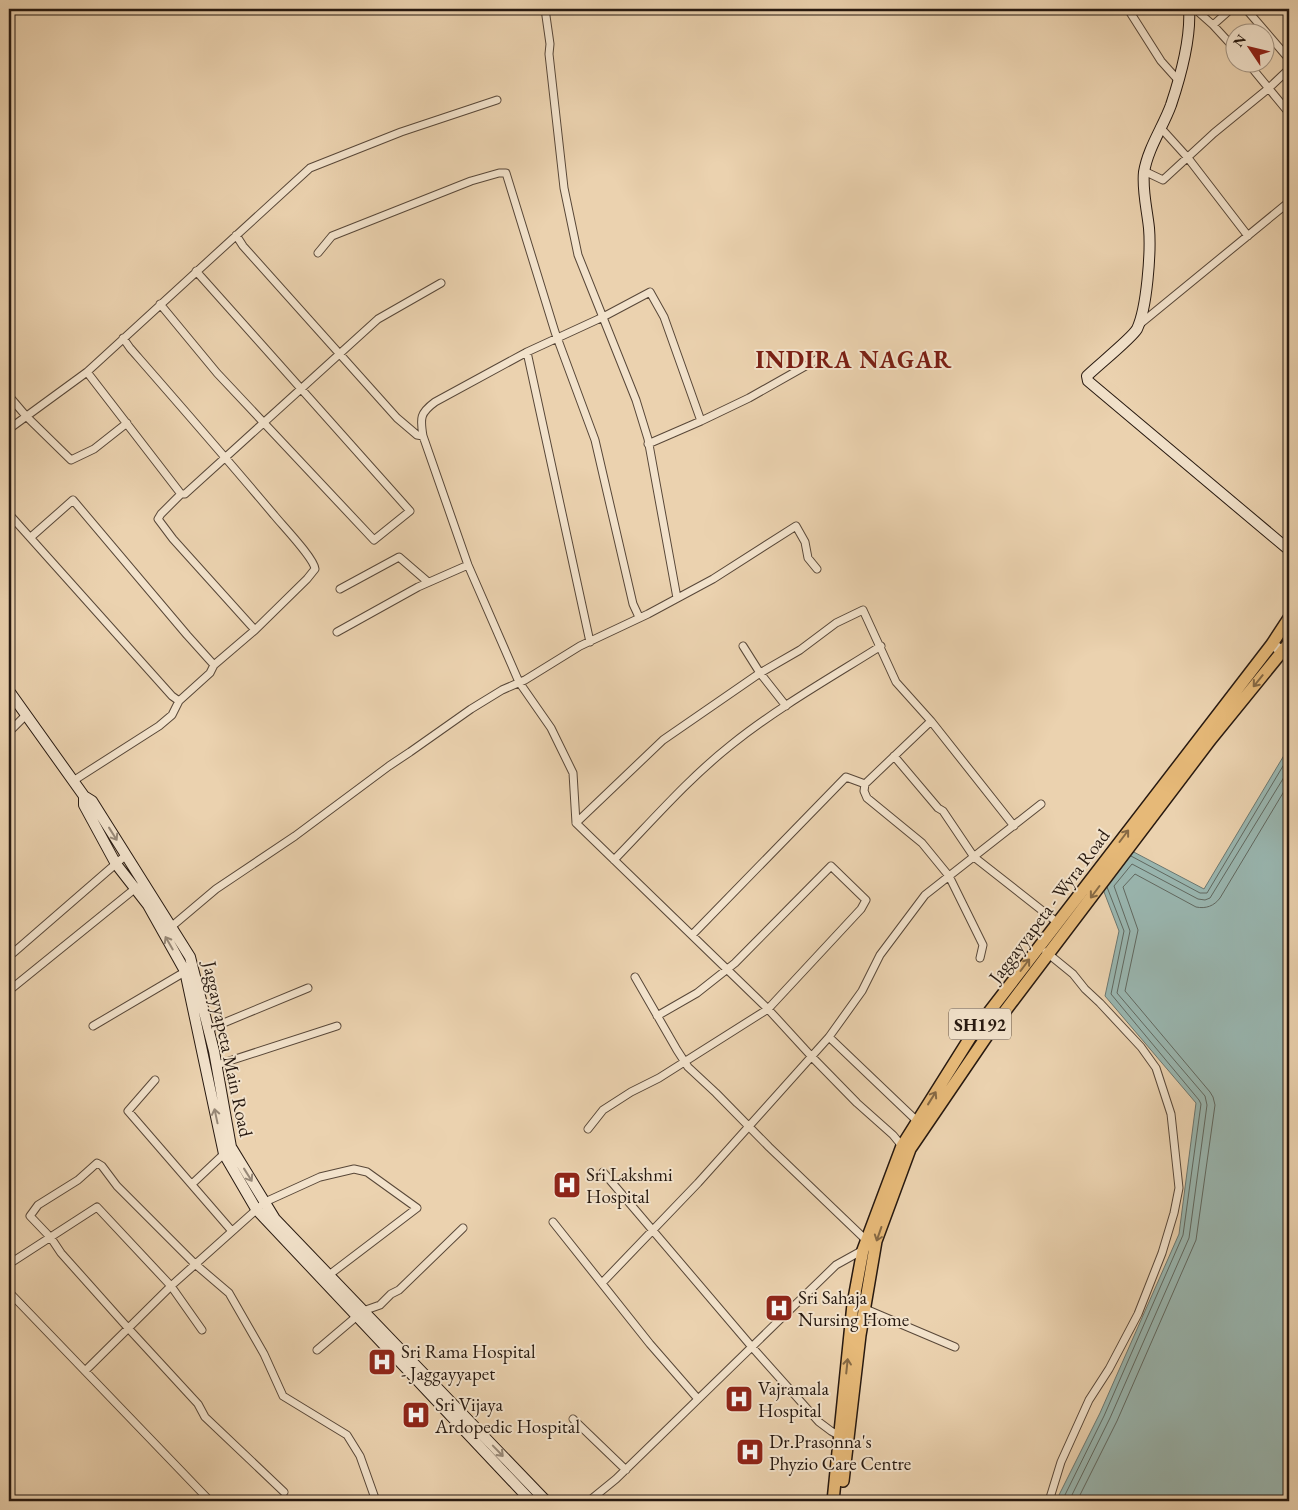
<svg xmlns="http://www.w3.org/2000/svg" width="1298" height="1510" font-family="'EB Garamond',serif">
  <style>
    .water { fill: #99b6b0; stroke: #6b7770 }
    .lines { fill: none; stroke-linecap: round; stroke-linejoin: round }
    .shore { stroke: #606860; stroke-width: 1 }
    .minor-casing { stroke: #584738; stroke-width: 9 }
    .secondary-casing { stroke: #271910; stroke-width: 12 }
    .primary-casing { stroke: #271910; stroke-width: 14 }
    .minor { stroke: #f2e2cb; stroke-width: 7 }
    .secondary { stroke: #f2e2cb; stroke-width: 10 }
    .primary { stroke: #e6b978; stroke-width: 11 }
    .oneway { stroke: #866944 }
    .oneway2 { stroke: #978877 }
    .labels { text-anchor: middle; dominant-baseline: central; stroke-width: 4; stroke-linejoin: round; paint-order: stroke }
    .shield { fill: #f2e2cb; stroke: #645548; stroke-width: 1 }
    .shield-label { font-size: 18px; font-weight: bold; fill: #271910 }
    .street-label { font-size: 19px; fill: #271910; stroke: #f2e2cb }
    .poi-label { font-size: 19px; fill: #271910; stroke: #f2e2cb; text-anchor: start }
    .district-label { font-size: 24px; font-weight: bold; letter-spacing: 1px; fill: #7a1f14; stroke: #f2e2cb }
  </style>
  <rect width="100%" height="100%" fill="#ebd2af"/>
  <filter id="stains"><feTurbulence type="fractalNoise" baseFrequency=".004" numOctaves="4"/><feColorMatrix values="0 0 0 0 .2 0 0 0 0 .09 0 0 0 0 .02 0 0 0 .5 -.17"/></filter>
  <radialGradient id="worn" r=".72"><stop offset=".6" stop-color="#630" stop-opacity="0"/><stop offset="1" stop-color="#630" stop-opacity=".3"/></radialGradient>
  <path class="water" d="M 1289,747 L 1289,1501 L 1056,1501 L 1100,1413 L 1179,1234 L 1196,1103 L 1105,996 L 1119,931 L 1101,884 L 1128,849 L 1204,889 Z"/>
  <g class="lines">
    <path class="shore" d="M 1131,856 L 1200,893 L 1207,893 L 1289,756
      M 1062,1501 L 1104,1416 L 1183,1235 L 1201,1104 L 1199,1100 L 1111,994 L 1124,931 L 1107,887
      M 1069,1501 L 1110,1418 L 1189,1238 L 1207,1105 L 1205,1096 L 1117,993 L 1130,931 L 1114,886 L 1132,864 L 1198,899 L 1205,900 L 1210,898 L 1289,769
      M 1077,1501 L 1117,1421 L 1196,1240 L 1215,1105 L 1213,1097 L 1210,1092 L 1125,991 L 1138,930 L 1123,887 L 1135,874 L 1196,907 C 1206,909 1214,906 1220,898 L 1289,783"/>
    <defs>
      <path id="minor" d="M 545,9 L 550,44 L 549,54 L 564,188 L 578,255 L 636,400 L 648,439 L 677,598
        M 1128,9 L 1161,61 L 1178,80
        M 1195,9 L 1213,25 L 1236,50
        M 1246,9 L 1289,59
        M 1213,25 L 1231,9
        M 1247,62 L 1289,113
        M 1160,127 L 1188,158 L 1248,236
        M 1144,171 L 1163,180 L 1214,133 L 1269,88 L 1289,69
        M 236,235 L 243,246 L 397,418 L 417,435 L 423,436 L 468,565 L 519,682 L 551,728 L 573,773 L 576,823 L 768,1009 L 812,1057 L 857,1103 L 893,1135 L 902,1146
        M 318,253 L 332,236 L 471,181 L 499,173 L 506,173 L 555,332 L 595,440 L 633,604 L 639,617
        M 160,304 L 217,373 L 374,540 L 410,511 L 196,271
        M 1140,324 L 1289,202
        M 527,352 L 590,642
        M 87,372 L 181,494
        M 9,396 L 26,416 L 71,460 L 94,449 L 127,423
        M 701,421 L 749,398 L 818,359
        M 9,429 L 87,372 L 310,168 L 401,132 L 497,100
        M 423,436 C 420,418 420,413 435,402 L 527,352 L 603,317 L 650,292 L 664,317 L 701,421 L 648,444
        M 9,514 L 172,696 L 179,701
        M 31,537 L 73,500 L 187,635 L 214,665
        M 340,589 L 399,557 L 428,582
        M 255,630 L 173,539 L 158,519 L 161,514 L 181,494 L 185,494 L 378,319 L 441,283
        M 337,632 L 418,587 L 468,565
        M 743,646 L 760,673 L 786,706
        M 931,721 L 865,784 L 864,791 L 867,798 L 922,843 L 949,876 L 983,945 L 980,958
        M 9,732 L 26,715
        M 894,756 L 938,808 L 943,811 L 974,857 L 1058,923
        M 73,781 L 159,726 L 172,715 L 179,701 L 210,673 L 214,665 L 255,630 L 307,579 L 315,569 C 314,558 282,525 274,515 C 227,459 178,403 130,348 L 123,338
        M 576,823 L 663,740 L 760,673 L 800,650 L 836,623 L 863,610 L 896,682 L 931,721 L 1014,826
        M 614,860 C 652,821 688,779 731,745 C 777,708 830,678 881,646
        M 171,927 L 216,889 L 295,836 L 389,766 L 410,752 L 471,709 L 502,690 L 525,680 L 580,646 L 648,614 L 713,579 L 796,526 L 805,542 L 808,558 L 817,569
        M 692,935 L 846,777 L 865,784
        M 1046,952 L 1073,974 L 1085,989 L 1100,1003 L 1141,1047 L 1156,1068 L 1171,1114 L 1179,1188 L 1174,1213 L 1162,1253 L 1138,1314 L 1109,1369 L 1089,1400 L 1061,1462 L 1049,1501
        M 13,953 L 126,855
        M 635,977 L 677,1050 L 688,1067 L 716,1093 L 769,1147 L 866,1240
        M 11,989 L 137,887
        M 93,1026 L 188,970
        M 209,1029 L 308,988
        M 829,1037 L 917,1121
        M 217,1065 L 337,1026
        M 155,1080 L 128,1111 L 231,1230
        M 588,1129 L 603,1110 L 631,1092 L 659,1078 L 768,1009 L 861,909 L 866,900 L 831,866 L 735,963 L 697,993 L 657,1016
        M 603,1172 L 752,1347 L 819,1422 L 831,1431 L 840,1436
        M 192,1184 L 226,1152
        M 553,1222 L 650,1344 L 698,1399
        M 9,1264 L 97,1207 L 171,1286 L 202,1330
        M 602,1283 L 698,1183 L 829,1037 L 862,991 L 880,955 L 925,895 L 1041,804
        M 9,1292 L 210,1501
        M 863,1308 L 955,1347
        M 317,1350 L 363,1311 L 380,1305 L 391,1294 L 399,1290 L 463,1228
        M 85,1371 L 171,1286 L 265,1202 L 320,1177 L 354,1169 L 367,1172 L 417,1208 L 329,1275
        M 573,1419 L 626,1470
        M 284,1492 L 205,1417 L 198,1404 L 128,1328 L 61,1253 L 51,1238 L 30,1216 L 38,1205 L 78,1180 L 97,1163 L 102,1166 L 117,1186 L 195,1264 L 229,1293 L 264,1354 L 283,1396 L 347,1435 L 360,1456 L 376,1501
        M 589,1501 L 616,1479 L 836,1265 L 863,1250"/>
      <path id="secondary" d="M 1189,9 C 1191,37 1180,78 1171,105 C 1163,127 1148,148 1144,172 C 1142,190 1147,209 1149,228 C 1151,252 1147,308 1137,329 C 1132,338 1097,366 1087,376 L 1088,381 L 1289,550
        M 1272,644 L 1289,656
        M 9,691 L 84,796 L 92,801 L 190,957 L 214,1051 L 231,1147 L 275,1219 L 546,1501
        M 84,796 L 84,805 L 116,864 L 148,905 L 185,971 L 224,1154 L 256,1209 L 531,1501"/>
      <path id="primary" d="M 843,1481 L 860,1335 L 876,1241 L 910,1149 L 993,1027 L 1211,739 L 1289,643
        M 833,1501 L 853,1304 L 863,1250 L 902,1146 L 973,1033 L 1272,644 L 1289,618"/>
    </defs>
    <use href="#minor" class="minor-casing"/>
    <use href="#secondary" class="secondary-casing"/>
    <use href="#primary" class="primary-casing"/>
    <use href="#minor" class="minor"/>
    <use href="#secondary" class="secondary"/>
    <use href="#primary" class="primary"/>
  </g>
  <defs><path id="oneway-shaft" d="M-6 0H5M1.5-3L5.5 0L1.5 3" fill="none" stroke-width="1.6" stroke-linecap="round" stroke-linejoin="round" transform="scale(1.25)"/></defs>
  <g class="oneway">
    <use href="#oneway-shaft" transform="translate(1258 681) rotate(129)"/>
    <use href="#oneway-shaft" transform="translate(1124 836) rotate(-53)"/>
    <use href="#oneway-shaft" transform="translate(1095 892) rotate(127)"/>
    <use href="#oneway-shaft" transform="translate(1025 965) rotate(-53)"/>
    <use href="#oneway-shaft" transform="translate(932 1098) rotate(-58)"/>
    <use href="#oneway-shaft" transform="translate(879 1234) rotate(109)"/>
    <use href="#oneway-shaft" transform="translate(847 1366) rotate(-84)"/>
  </g>
  <g class="oneway2">
    <use href="#oneway-shaft" transform="translate(113 834) rotate(58)"/>
    <use href="#oneway-shaft" transform="translate(169 943) rotate(-120)"/>
    <use href="#oneway-shaft" transform="translate(216 1116) rotate(-102)"/>
    <use href="#oneway-shaft" transform="translate(248 1175) rotate(58)"/>
    <use href="#oneway-shaft" transform="translate(498 1451) rotate(46)"/>
  </g>
  <defs>
    <symbol id="hospital-square" viewBox="-11 -11 22 22"><rect x="-9" y="-9" width="18" height="18" rx="4" fill="#8f2418" stroke="#f2e2cb"/><path d="M-5-5h3v3.5h4V-5h3V5h-3V1.5h-4V5h-3Z" fill="#fff"/></symbol>
  </defs>
  <g fill-rule="evenodd">
    <use href="#hospital-square" x="551" y="1169" width="32" height="32"/>
    <use href="#hospital-square" x="763" y="1292" width="32" height="32"/>
    <use href="#hospital-square" x="366" y="1346" width="32" height="32"/>
    <use href="#hospital-square" x="723" y="1383" width="32" height="32"/>
    <use href="#hospital-square" x="400" y="1399" width="32" height="32"/>
    <use href="#hospital-square" x="734" y="1436" width="32" height="32"/>
  </g>
  <g class="labels">
    <rect class="shield" x="949" y="1008.5" width="62" height="31" rx="4"/>
    <g class="shield-label">
      <text x="980" y="1024">SH192</text>
    </g>
    <g class="street-label">
      <text transform="translate(1049 906) rotate(-53)">Jaggayyapeta - Wyra Road</text>
      <text transform="translate(228 1049) rotate(78)">Jaggayyapeta Main Road</text>
    </g>
    <g class="poi-label">
      <text x="586" y="1174">Sri Lakshmi<tspan x="586" dy="22">Hospital</tspan></text>
      <text x="798" y="1297">Sri Sahaja<tspan x="798" dy="22">Nursing Home</tspan></text>
      <text x="401" y="1351">Sri Rama Hospital<tspan x="401" dy="22">- Jaggayyapet</tspan></text>
      <text x="758" y="1388">Vajramala<tspan x="758" dy="22">Hospital</tspan></text>
      <text x="435" y="1404">Sri Vijaya<tspan x="435" dy="22">Ardopedic Hospital</tspan></text>
      <text x="769" y="1441">Dr.Prasonna's<tspan x="769" dy="22">Phyzio Care Centre</tspan></text>
    </g>
    <g class="district-label">
      <text x="854" y="359">INDIRA NAGAR</text>
    </g>
  </g>
  <rect width="1298" height="1510" fill="none" stroke="#ebd2af" stroke-width="30"/>
  <rect x="10" y="10" width="1278" height="1490" fill="none" stroke="#271910" stroke-width="2.5"/>
  <rect x="15" y="15" width="1268" height="1480" fill="none" stroke="#271910"/>
  <g transform="translate(1250 48) rotate(305)"><circle r="24" fill="#f2e2cb" stroke="#a19280"/>
  <path d="M0-4L9 19L0 12L-9 19Z" fill="#8f2418"/>
  <text y="-8" font-size="14" font-weight="bold" text-anchor="middle" fill="#271910">N</text>
  </g>
  <rect width="100%" height="100%" filter="url(#stains)"/>
  <rect width="100%" height="100%" fill="url(#worn)"/>
</svg>
